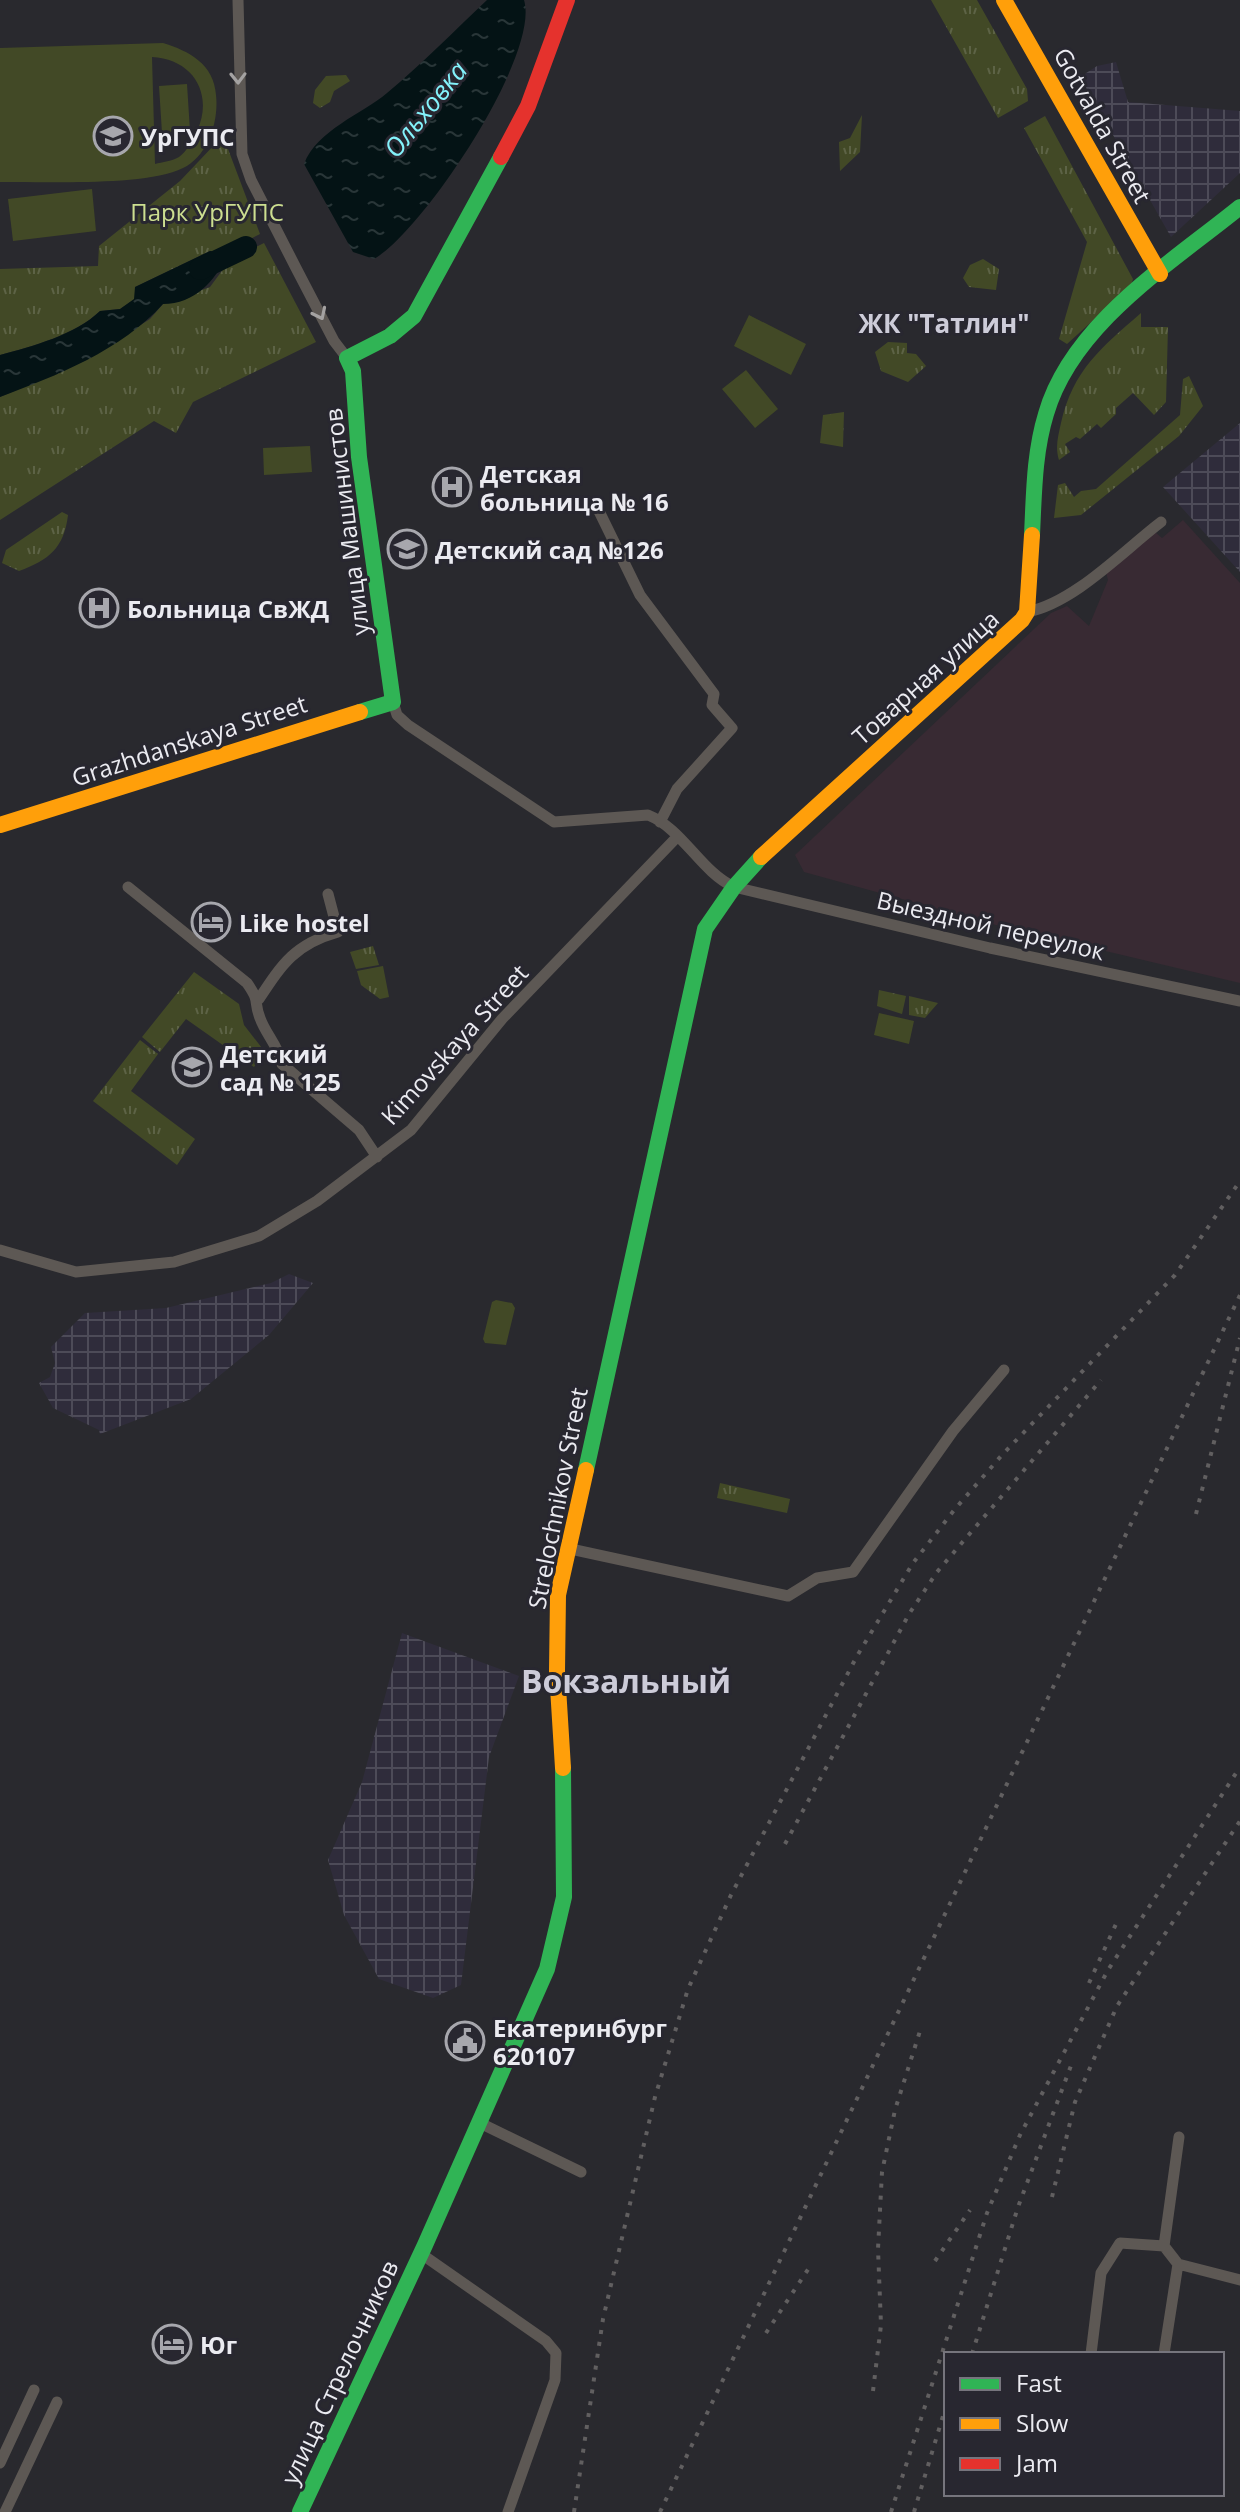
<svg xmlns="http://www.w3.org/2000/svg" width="1240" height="2512" font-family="'Open Sans',sans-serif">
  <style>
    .commercial { fill: #382a33 }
    .industrial { fill: url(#industrial-grid) }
    .grass { fill: url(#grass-tufts) }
    .pitch { fill: #424926; fill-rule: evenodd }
    .water { fill: url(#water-ripples) }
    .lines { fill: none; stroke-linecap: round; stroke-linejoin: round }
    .river { stroke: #041315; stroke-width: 22 }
    .street { stroke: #5d5854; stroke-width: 11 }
    .fast { stroke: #30b455; stroke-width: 16 }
    .slow { stroke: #ff9f0a; stroke-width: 16 }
    .jam { stroke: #e5322d; stroke-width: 16 }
    .rail { stroke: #615f60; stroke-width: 4; stroke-dasharray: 4 8; stroke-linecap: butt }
    .oneway { stroke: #a4a2a2 }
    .labels { text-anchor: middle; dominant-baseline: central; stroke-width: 6; stroke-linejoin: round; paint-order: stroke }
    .street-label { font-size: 24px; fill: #ebebf1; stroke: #282730 }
    .poi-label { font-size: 24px; font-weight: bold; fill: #ebebf1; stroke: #282730; text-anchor: start }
    .park-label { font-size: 24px; fill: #ccde90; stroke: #282730 }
    .water-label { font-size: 26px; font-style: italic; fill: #84f3fc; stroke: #282730 }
    .neighbourhood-label { font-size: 26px; font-weight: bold; fill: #cdccd9; stroke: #282730 }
    .district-label { font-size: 32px; font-weight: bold; fill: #cdccd9; stroke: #282730 }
  </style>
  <defs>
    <pattern id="industrial-grid" width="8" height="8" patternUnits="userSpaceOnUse" patternTransform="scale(2)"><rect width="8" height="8" fill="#2f2c3b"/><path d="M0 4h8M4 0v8" fill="none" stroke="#4d4b58"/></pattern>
    <pattern id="grass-tufts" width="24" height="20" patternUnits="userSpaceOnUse" patternTransform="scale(2)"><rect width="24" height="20" fill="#424926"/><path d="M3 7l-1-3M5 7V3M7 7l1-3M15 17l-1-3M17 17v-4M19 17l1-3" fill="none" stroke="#5d6346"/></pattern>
    <pattern id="water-ripples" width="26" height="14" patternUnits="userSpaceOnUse" patternTransform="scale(2)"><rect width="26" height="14" fill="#041315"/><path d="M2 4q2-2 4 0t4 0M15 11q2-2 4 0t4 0" fill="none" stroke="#293638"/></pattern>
  </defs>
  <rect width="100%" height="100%" fill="#29292e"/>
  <path class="commercial" d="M 1183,520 L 1240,583 L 1240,983 L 996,925 L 804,872 L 795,855 L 1051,613 L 1067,606 L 1089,626 L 1108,580 L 1105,568 L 1155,532 L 1162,538 Z"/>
  <path class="industrial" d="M 1116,62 L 1128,102 L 1240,111 L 1240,173 L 1171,237 L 1080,77 L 1097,66 Z
    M 1240,423 L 1240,572 L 1163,487 Z
    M 289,1274 L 313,1283 L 269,1335 L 191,1399 L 100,1434 L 99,1430 L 53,1408 L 39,1383 L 50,1377 L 55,1363 L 51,1347 L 85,1313 L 166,1308 L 271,1283 Z
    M 402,1633 L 519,1676 L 489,1757 L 461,1985 L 433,1998 L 379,1979 L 344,1915 L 328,1860 L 362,1782 Z"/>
  <path class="grass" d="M 931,0 L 977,0 L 1027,89 L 1028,101 L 998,118 Z
    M 346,75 L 350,81 L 334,91 L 330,102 L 320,108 L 313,103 L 315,90 L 326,76 Z
    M 862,115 L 860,152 L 840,171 L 839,142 L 850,138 Z
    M 1045,116 L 1133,279 L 1131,286 L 1067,344 L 1059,339 L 1087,242 L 1024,128 Z
    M 225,141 L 260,234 L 227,251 L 210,251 L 135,287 L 135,299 L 120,309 L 100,311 C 75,335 33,346 0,355 L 0,269 L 98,266 L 99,246 L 180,181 L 217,142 Z
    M 264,243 L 316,342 L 193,402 L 176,433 L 154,421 L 0,520 L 0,397 L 86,360 L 150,319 L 163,304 L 210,287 L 230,260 Z
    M 983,259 L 999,269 L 996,290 L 969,287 L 963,278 L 970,265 Z
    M 1141,313 L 1141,327 L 1168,327 L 1166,402 L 1154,415 L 1133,393 L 1116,408 L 1116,414 L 1101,428 L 1097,424 L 1080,439 L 1076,437 L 1065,444 L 1070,452 L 1059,460 C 1055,447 1058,437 1061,423 C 1073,370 1101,348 1141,313 Z
    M 888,342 L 907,343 L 907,353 L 916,354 L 926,366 L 908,382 L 881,371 L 875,352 Z
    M 1189,376 L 1203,406 L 1179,436 L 1081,515 L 1054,518 L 1058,485 L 1065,483 L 1074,497 L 1081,491 L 1096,489 L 1180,415 L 1183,379 Z
    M 844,412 L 843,447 L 820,443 L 823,415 Z
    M 62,512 L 68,515 C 64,548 49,560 19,571 L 2,563 L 6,550 Z
    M 373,946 L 379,965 L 356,969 L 350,952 Z
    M 383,966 L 389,997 L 380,999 L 361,985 L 357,971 Z
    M 194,972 L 239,1004 L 244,1025 L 265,1052 L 254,1067 L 186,1019 L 160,1052 L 142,1037 Z
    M 879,990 L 906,996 L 902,1014 L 877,1006 Z
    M 909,996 L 938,1003 L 925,1018 L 909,1015 Z
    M 140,1040 L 158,1054 L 131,1091 L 195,1139 L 177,1165 L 93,1101 Z
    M 720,1483 L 790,1499 L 787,1513 L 717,1498 Z"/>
  <path class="pitch" d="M 163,43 C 189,51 214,64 216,95 C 219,121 208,156 183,168 C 144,187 46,181 0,182 L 0,48 ZM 152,57 C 193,59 214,94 197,131 C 193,140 187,151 179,157 C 173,161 162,162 155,164 Z
    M 187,84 L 190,131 L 162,133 L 159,86 Z
    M 92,189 L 96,231 L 13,241 L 8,199 Z
    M 749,315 L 806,344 L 791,375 L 734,346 Z
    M 746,370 L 778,409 L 755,428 L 722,389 Z
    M 310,446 L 312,472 L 264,475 L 263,448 Z
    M 879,1013 L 914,1021 L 909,1044 L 874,1035 Z
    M 496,1300 L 512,1303 L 515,1308 L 506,1345 L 485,1343 L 483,1339 L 492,1302 Z"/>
  <path class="water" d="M 487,0 L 524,0 C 541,55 422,232 374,259 L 353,252 L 304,164 C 317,130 362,114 387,93 C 422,64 454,31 487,0 Z
    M 210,251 L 227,255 C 215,281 195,304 163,304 C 122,350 56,376 0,397 L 0,355 C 33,346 75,335 100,311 L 120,309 L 134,299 L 135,287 Z"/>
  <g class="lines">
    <path class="river" d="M 200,269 L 246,247"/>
    <path class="street" d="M 238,0 L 242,154 L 251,180 L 296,268 L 334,341 L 347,358
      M 597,507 L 640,595 L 714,694 L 712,705 L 732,728 L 677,789 L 660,822
      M 1027,612 C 1074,603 1123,551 1161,522
      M 393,702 L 397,715 L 408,725 L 554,822 L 648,815 C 683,829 700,871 734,887 L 990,948 L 1240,1001
      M 128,887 L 247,983 C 261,1003 253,1000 260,1018 C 266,1035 278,1045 282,1064 L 359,1130 L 377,1157
      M 259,999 C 282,964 295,944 338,932 L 328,894
      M 0,1250 L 76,1272 L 174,1262 L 259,1236 L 317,1201 L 411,1130 L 502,1019 L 677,837
      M 566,1548 L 788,1596 L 817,1578 L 853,1572 L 953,1431 L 1004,1370
      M 480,2123 L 581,2172
      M 420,2253 L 546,2341 L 556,2353 L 555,2380 L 508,2512
      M 1178,2264 L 1240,2280
      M 1091,2354 L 1101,2273 L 1120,2243 L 1164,2246
      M 1164,2354 L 1178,2264 L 1164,2246 L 1179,2137
      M 0,2463 L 34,2390
      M 5,2512 L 57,2402"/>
    <path class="fast" d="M 1032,535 C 1034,495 1034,453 1046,414 C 1072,324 1171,263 1240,207
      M 360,712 L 393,702 L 359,457 L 353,371 L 347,358 L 390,336 L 414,316 L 501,157
      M 586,1470 L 705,929 L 734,887 L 761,857
      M 300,2512 L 425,2245 L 547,1969 L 564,1897 L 563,1768"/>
    <path class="slow" d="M 1004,0 L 1160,274
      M 0,825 L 360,712
      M 761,857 L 1022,620 L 1027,612 L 1032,535
      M 563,1768 L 557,1671 L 558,1595 L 586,1470"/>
    <path class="jam" d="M 501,157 L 528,106 L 567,0"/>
    <path class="rail" d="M 1196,1514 L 1240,1338
      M 785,1844 L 909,1614 L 937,1572 L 1101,1380
      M 1089,1983 L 1116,1924
      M 1052,2197 L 1075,2102 L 1117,2006 L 1240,1821
      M 935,2261 L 970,2210
      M 766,2333 L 809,2268
      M 972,2354 L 1018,2207 L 1072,2063
      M 873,2391 L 881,2325 L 878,2249 L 882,2172 L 895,2110 L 920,2031
      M 574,2512 L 603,2319 L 655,2097 L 688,1989 L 731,1895 L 857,1656 L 913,1563 L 955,1509 L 1002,1455 L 1175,1275 L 1240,1181
      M 660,2512 L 1240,1295
      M 891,2512 L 987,2213 L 1020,2135 L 1108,1970 L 1240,1767
      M 914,2512 L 946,2406"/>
  </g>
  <defs><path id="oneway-chevron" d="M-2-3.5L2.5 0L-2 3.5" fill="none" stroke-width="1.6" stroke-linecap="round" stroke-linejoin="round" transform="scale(2)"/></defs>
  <g class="oneway">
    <use href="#oneway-chevron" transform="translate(238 78) rotate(89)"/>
    <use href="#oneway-chevron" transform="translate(320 314) rotate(64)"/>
  </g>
  <defs>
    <symbol id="university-ring" viewBox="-11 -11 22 22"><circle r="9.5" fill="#282730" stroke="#a7a7ad" stroke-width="1.5"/><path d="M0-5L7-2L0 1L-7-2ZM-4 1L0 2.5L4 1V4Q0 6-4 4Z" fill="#a7a7ad"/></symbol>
    <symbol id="hospital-ring" viewBox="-11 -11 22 22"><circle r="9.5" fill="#282730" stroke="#a7a7ad" stroke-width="1.5"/><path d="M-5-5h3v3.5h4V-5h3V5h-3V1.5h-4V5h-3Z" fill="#a7a7ad"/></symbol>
    <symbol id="school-ring" viewBox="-11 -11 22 22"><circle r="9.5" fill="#282730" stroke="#a7a7ad" stroke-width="1.5"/><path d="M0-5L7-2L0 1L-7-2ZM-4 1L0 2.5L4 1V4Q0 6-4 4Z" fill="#a7a7ad"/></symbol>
    <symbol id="hotel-ring" viewBox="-11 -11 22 22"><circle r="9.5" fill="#282730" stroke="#a7a7ad" stroke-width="1.5"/><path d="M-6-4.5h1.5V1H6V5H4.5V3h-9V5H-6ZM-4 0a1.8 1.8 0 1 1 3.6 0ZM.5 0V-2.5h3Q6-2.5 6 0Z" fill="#a7a7ad"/></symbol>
    <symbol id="civic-ring" viewBox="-11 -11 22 22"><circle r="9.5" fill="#282730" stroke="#a7a7ad" stroke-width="1.5"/><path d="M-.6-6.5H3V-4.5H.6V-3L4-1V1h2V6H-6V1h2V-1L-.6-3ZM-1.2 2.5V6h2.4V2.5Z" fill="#a7a7ad"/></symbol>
  </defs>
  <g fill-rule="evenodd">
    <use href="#university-ring" x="91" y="114" width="44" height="44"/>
    <use href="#hospital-ring" x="430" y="465" width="44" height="44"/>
    <use href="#school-ring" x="385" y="527" width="44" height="44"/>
    <use href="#hospital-ring" x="77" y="586" width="44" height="44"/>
    <use href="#hotel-ring" x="189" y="900" width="44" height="44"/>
    <use href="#school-ring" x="170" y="1045" width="44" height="44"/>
    <use href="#civic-ring" x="443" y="2019" width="44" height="44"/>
    <use href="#hotel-ring" x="150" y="2322" width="44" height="44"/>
  </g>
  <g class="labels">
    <g class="street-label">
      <text transform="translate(1103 125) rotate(61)">Gotvalda Street</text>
      <text transform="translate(346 522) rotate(-97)">улица Машинистов</text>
      <text transform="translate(925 677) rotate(-42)">Товарная улица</text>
      <text transform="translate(189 740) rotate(-18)">Grazhdanskaya Street</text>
      <text transform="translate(991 925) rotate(13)">Выездной переулок</text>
      <text transform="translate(454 1044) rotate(-48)">Kimovskaya Street</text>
      <text transform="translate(557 1498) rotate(-79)">Strelochnikov Street</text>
      <text transform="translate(339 2372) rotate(-65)">улица Стрелочников</text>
    </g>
    <g class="poi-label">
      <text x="141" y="136">УрГУПС</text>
      <text x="480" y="473">Детская<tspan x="480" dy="28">больница № 16</tspan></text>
      <text x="435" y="549">Детский сад №126</text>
      <text x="127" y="608">Больница СвЖД</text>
      <text x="239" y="922">Like hostel</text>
      <text x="220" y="1053">Детский<tspan x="220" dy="28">сад № 125</tspan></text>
      <text x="493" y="2027">Екатеринбург<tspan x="493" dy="28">620107</tspan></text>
      <text x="200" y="2344">Юг</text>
    </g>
    <g class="park-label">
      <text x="207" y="211">Парк УрГУПС</text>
    </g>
    <g class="water-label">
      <text transform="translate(425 109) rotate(-51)">Ольховка</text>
    </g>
    <g class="neighbourhood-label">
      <text x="944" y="323">ЖК "Татлин"</text>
    </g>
    <g class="district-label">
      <text x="626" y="1680">Вокзальный</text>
    </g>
  </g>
  <rect x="944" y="2352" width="280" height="144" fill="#282730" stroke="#76757d" stroke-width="2"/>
  <rect x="960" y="2378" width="40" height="12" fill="#30b455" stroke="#76757d" stroke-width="2"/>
  <text x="1016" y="2392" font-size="24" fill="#ebebf1">Fast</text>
  <rect x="960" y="2418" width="40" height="12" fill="#ff9f0a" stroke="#76757d" stroke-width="2"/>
  <text x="1016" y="2432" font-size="24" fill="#ebebf1">Slow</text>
  <rect x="960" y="2458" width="40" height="12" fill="#e5322d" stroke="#76757d" stroke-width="2"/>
  <text x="1016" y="2472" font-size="24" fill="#ebebf1">Jam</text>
</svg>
